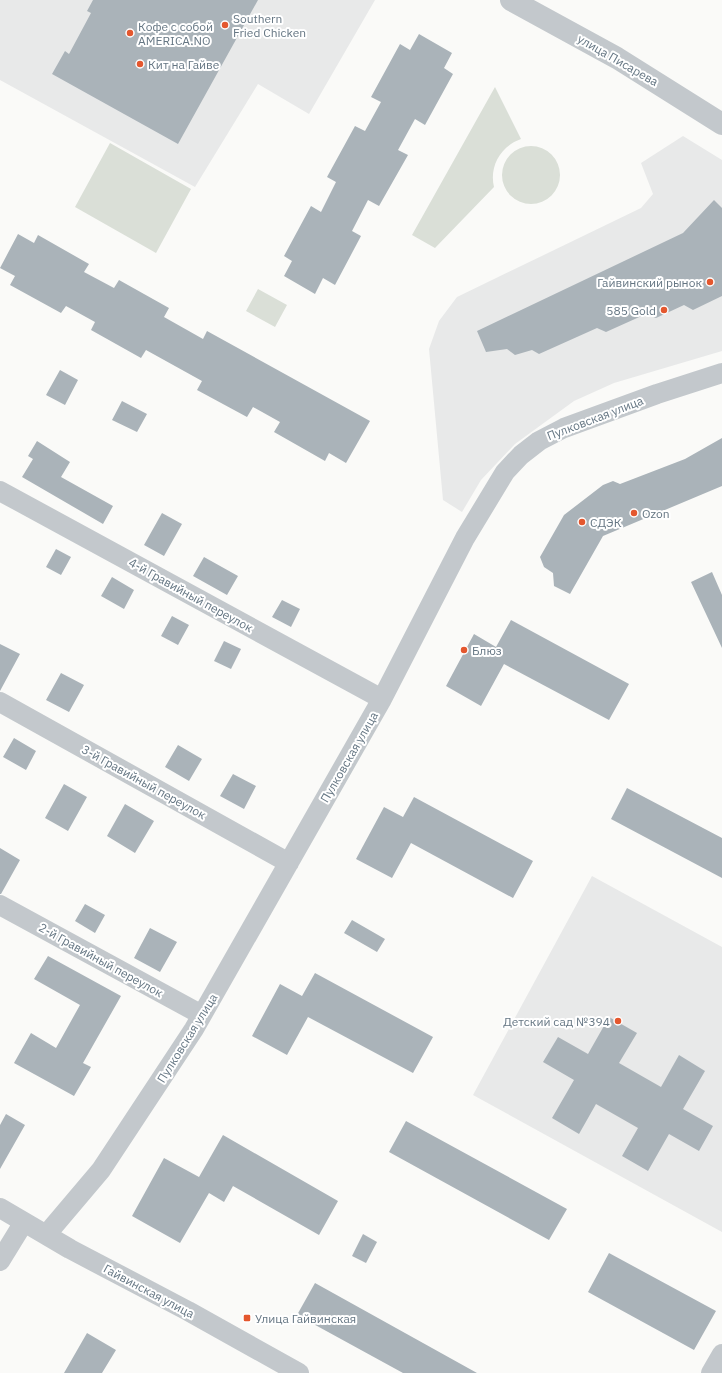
<svg xmlns="http://www.w3.org/2000/svg" width="722" height="1373" font-family="'IBM Plex Sans',sans-serif">
  <style>
    .built { fill: #e8e9e9 }
    .green { fill: #dadfd7 }
    .building { fill: #aab3b9 }
    .lines { fill: none; stroke-linecap: round; stroke-linejoin: round }
    .minor { stroke: #c3c8cc; stroke-width: 20 }
    .tertiary { stroke: #c3c8cc; stroke-width: 22 }
    .poi-dot { fill: #e4572e; stroke: #fff; stroke-width: 1.5 }
    .labels { text-anchor: middle; dominant-baseline: central; stroke-width: 4; stroke-linejoin: round; paint-order: stroke }
    .poi-label { font-size: 12px; fill: #657683; stroke: #fff; text-anchor: start }
    .street-label { font-size: 12px; fill: #657683; stroke: #fff }
  </style>
  <rect width="100%" height="100%" fill="#fafaf8"/>
  <path class="built" d="M 0,0 L 375,0 L 309,114 L 258,84 L 195,187 L 0,80 Z
    M 683,136 L 722,160 L 722,351 L 614,383 L 574,401 L 515,444 L 481,480 L 462,512 L 443,500 L 429,349 L 439,321 L 457,297 L 641,208 L 653,194 L 641,163 Z
    M 592,876 L 722,947 L 722,1232 L 473,1095 Z"/>
  <path class="green" d="M 495,87 L 521,139 C 501,146 489,166 494,187 L 435,248 L 412,235 Z
    M 110,143 L 191,189 L 156,253 L 75,207 Z
    M502 175a29 29 0 1 1 58 0a29 29 0 1 1-58 0Z
    M 258,289 L 287,305 L 275,327 L 246,311 Z"/>
  <path class="building" d="M 93,0 L 258,0 L 178,144 L 52,74 L 65,51 L 69,54 L 91,13 L 87,11 Z
    M 419,34 L 452,53 L 444,68 L 453,74 L 425,125 L 415,119 L 398,150 L 408,155 L 379,206 L 368,200 L 352,231 L 361,236 L 335,285 L 323,278 L 315,294 L 284,276 L 292,261 L 284,256 L 311,206 L 321,212 L 336,182 L 327,177 L 355,126 L 365,131 L 381,102 L 371,97 L 400,44 L 410,50 Z
    M 714,200 L 722,208 L 722,296 L 693,310 L 684,305 L 656,318 L 646,314 L 606,332 L 597,328 L 539,354 L 532,350 L 515,355 L 507,349 L 486,352 L 477,331 L 683,233 Z
    M 18,234 L 34,243 L 38,235 L 89,264 L 84,272 L 114,288 L 119,280 L 169,308 L 164,317 L 203,339 L 207,331 L 370,421 L 346,463 L 329,453 L 325,461 L 274,432 L 280,422 L 253,407 L 247,417 L 197,390 L 202,381 L 146,350 L 141,358 L 91,330 L 95,322 L 66,306 L 61,313 L 10,285 L 15,276 L 0,268 Z
    M 60,370 L 78,380 L 65,405 L 46,395 Z
    M 122,401 L 147,414 L 137,432 L 112,420 Z
    M 722,438 L 722,486 L 603,536 L 570,594 L 554,586 L 553,573 L 544,567 L 540,557 L 564,515 L 603,485 L 613,481 L 620,484 L 685,459 Z
    M 37,441 L 70,462 L 61,477 L 113,506 L 103,524 L 22,477 L 33,459 L 28,456 Z
    M 162,513 L 182,524 L 164,556 L 144,545 Z
    M 56,549 L 71,557 L 61,575 L 46,567 Z
    M 204,557 L 238,576 L 227,595 L 193,576 Z
    M 712,572 L 722,595 L 722,648 L 691,582 Z
    M 112,577 L 134,590 L 124,609 L 101,596 Z
    M 282,600 L 300,609 L 291,627 L 272,617 Z
    M 172,616 L 189,625 L 178,645 L 161,636 Z
    M 511,620 L 629,684 L 609,720 L 504,664 L 481,706 L 446,686 L 474,634 L 496,647 Z
    M 224,641 L 241,649 L 231,669 L 214,661 Z
    M 0,644 L 20,654 L 0,691 Z
    M 61,673 L 84,685 L 69,712 L 46,700 Z
    M 14,738 L 36,751 L 26,770 L 3,757 Z
    M 178,745 L 202,759 L 189,781 L 165,767 Z
    M 233,774 L 256,786 L 244,809 L 220,796 Z
    M 64,784 L 87,797 L 68,831 L 45,818 Z
    M 627,788 L 722,838 L 722,878 L 611,819 Z
    M 414,797 L 533,861 L 513,898 L 411,843 L 392,878 L 356,859 L 384,807 L 403,817 Z
    M 125,804 L 154,821 L 135,853 L 107,836 Z
    M 0,848 L 20,860 L 1,894 L 0,894 Z
    M 85,904 L 105,915 L 95,933 L 75,921 Z
    M 352,920 L 385,939 L 377,952 L 344,933 Z
    M 150,928 L 177,942 L 160,972 L 134,958 Z
    M 48,956 L 121,996 L 83,1063 L 91,1067 L 74,1096 L 14,1063 L 31,1033 L 56,1048 L 80,1005 L 34,979 Z
    M 315,973 L 433,1037 L 413,1073 L 308,1017 L 287,1055 L 252,1036 L 280,984 L 302,996 Z
    M 609,1017 L 637,1033 L 619,1063 L 661,1087 L 679,1055 L 705,1071 L 683,1109 L 713,1126 L 699,1151 L 669,1134 L 648,1171 L 622,1156 L 638,1128 L 596,1104 L 579,1134 L 552,1118 L 574,1080 L 543,1062 L 558,1037 L 588,1054 Z
    M 6,1114 L 25,1125 L 0,1169 L 0,1125 Z
    M 406,1121 L 567,1209 L 549,1240 L 389,1152 Z
    M 223,1135 L 338,1201 L 319,1235 L 233,1186 L 224,1202 L 209,1193 L 180,1243 L 132,1216 L 164,1158 L 199,1177 Z
    M 363,1234 L 377,1242 L 366,1263 L 352,1256 Z
    M 609,1253 L 716,1311 L 694,1350 L 588,1292 Z
    M 315,1283 L 477,1373 L 403,1373 L 297,1315 Z
    M 87,1333 L 116,1350 L 102,1373 L 64,1373 Z"/>
  <g class="lines">
    <path class="minor" d="M 0,491 L 382,699
      M 0,702 L 289,863
      M 0,905 L 202,1015
      M 0,1208 L 70,1249 L 188,1311 L 299,1373
      M 46,1235 L 101,1170 L 194,1029 L 382,699 L 465,538 L 505,472 L 521,455 L 539,441 L 564,428 L 657,394 L 722,373
      M 0,1261 L 24,1222
      M 711,1373 L 722,1354"/>
    <path class="tertiary" d="M 511,0 L 617,58 L 722,124"/>
  </g>
  <g class="poi-dot">
    <circle cx="225" cy="25" r="4"/>
    <circle cx="130" cy="33" r="4"/>
    <circle cx="140" cy="64" r="4"/>
    <circle cx="710" cy="282" r="4"/>
    <circle cx="664" cy="310" r="4"/>
    <circle cx="634" cy="513" r="4"/>
    <circle cx="582" cy="522" r="4"/>
    <circle cx="464" cy="650" r="4"/>
    <circle cx="618" cy="1021" r="4"/>
    <rect x="243" y="1314" width="8" height="8" rx="2"/>
  </g>
  <g class="labels">
    <g class="poi-label">
      <text x="233" y="18">Southern<tspan x="233" dy="14">Fried Chicken</tspan></text>
      <text x="138" y="26">Кофе с собой<tspan x="138" dy="14">AMERICA.NO</tspan></text>
      <text x="148" y="64">Кит на Гайве</text>
      <text x="702" y="282" text-anchor="end">Гайвинский рынок</text>
      <text x="656" y="310" text-anchor="end">585 Gold</text>
      <text x="642" y="513">Ozon</text>
      <text x="590" y="522">СДЭК</text>
      <text x="472" y="650">Блюз</text>
      <text x="610" y="1021" text-anchor="end">Детский сад №394</text>
      <text x="255" y="1318">Улица Гайвинская</text>
    </g>
    <g class="street-label">
      <text transform="translate(618 60) rotate(30)">улица Писарева</text>
      <text transform="translate(595 418) rotate(-21)">Пулковская улица</text>
      <text transform="translate(191 595) rotate(29)">4-й Гравийный переулок</text>
      <text transform="translate(349 757) rotate(-60)">Пулковская улица</text>
      <text transform="translate(144 782) rotate(29)">3-й Гравийный переулок</text>
      <text transform="translate(101 960) rotate(29)">2-й Гравийный переулок</text>
      <text transform="translate(187 1038) rotate(-58)">Пулковская улица</text>
      <text transform="translate(149 1291) rotate(28)">Гайвинская улица</text>
    </g>
  </g>
</svg>
